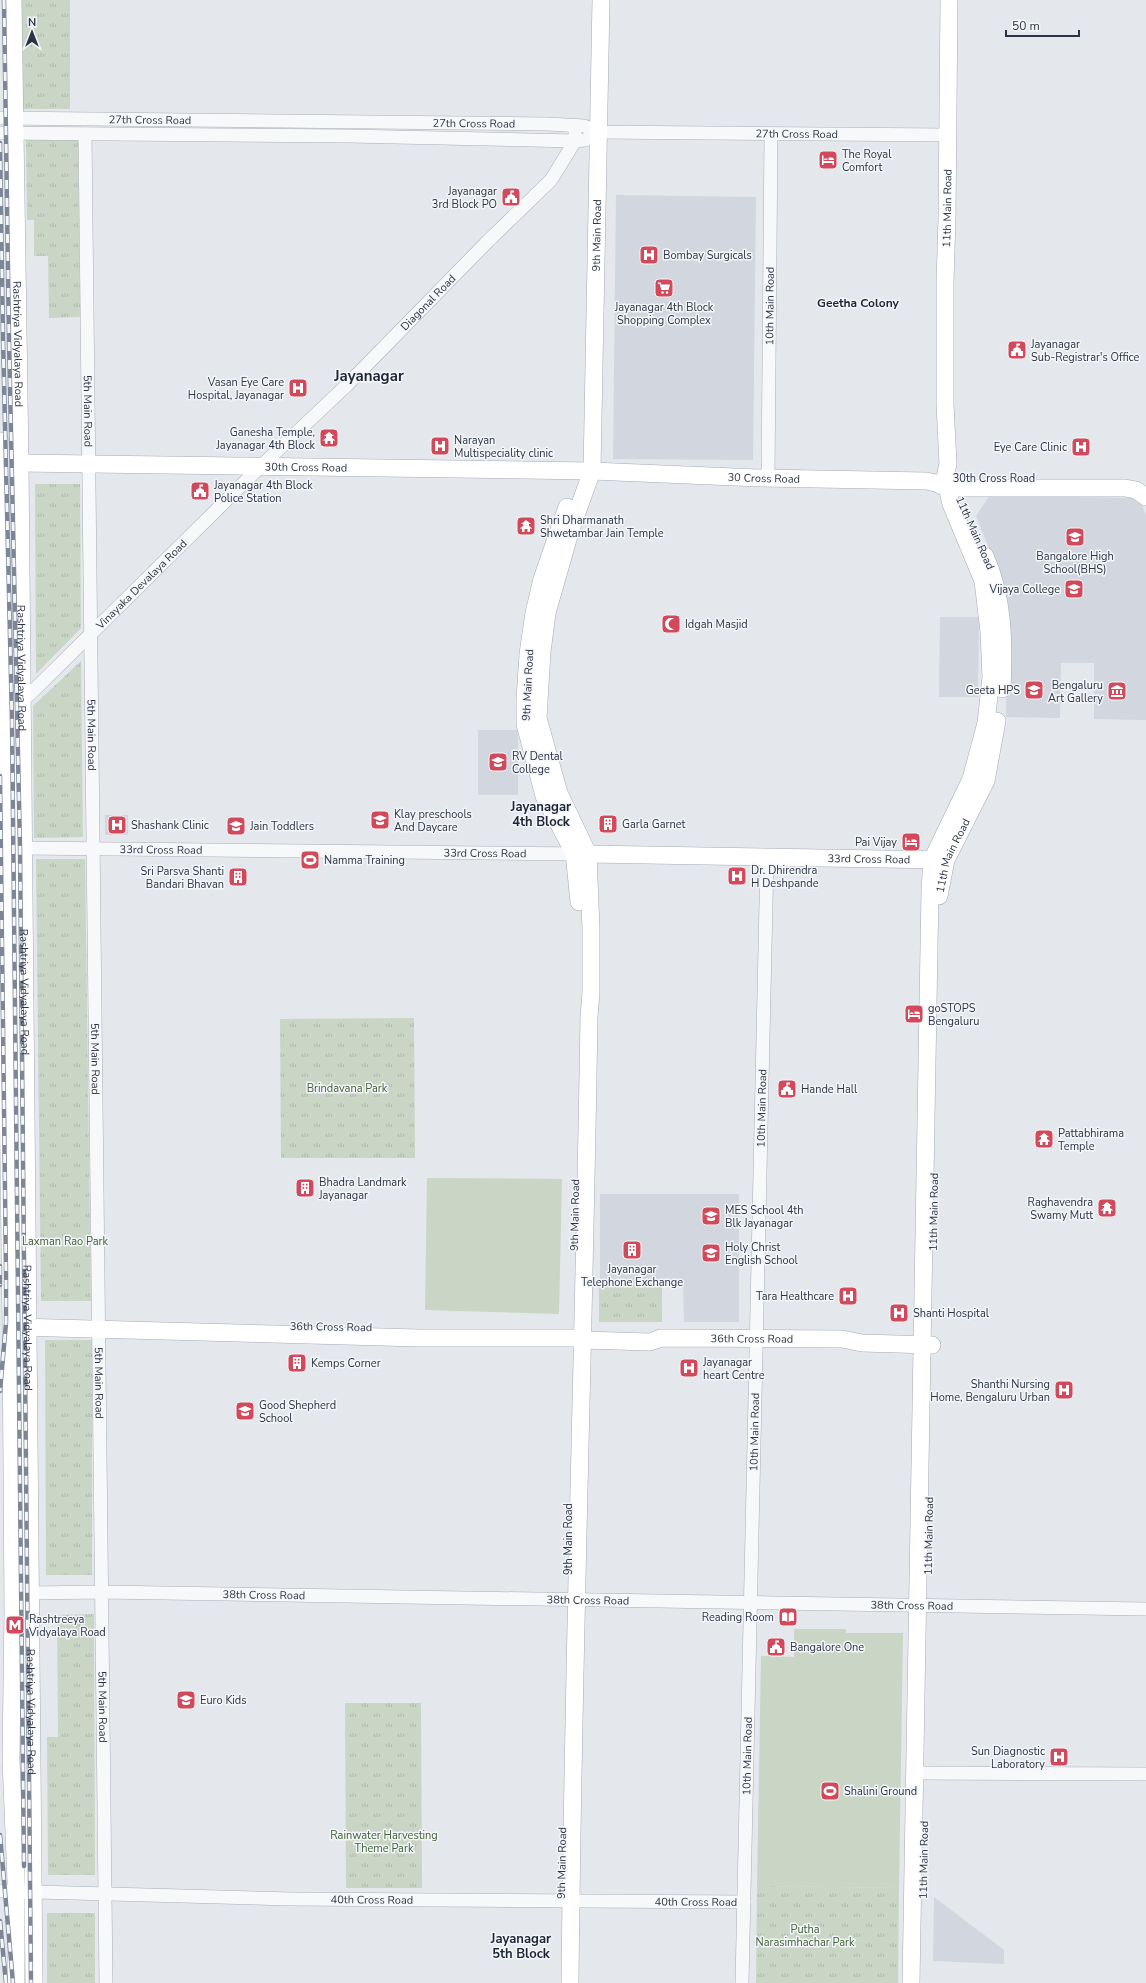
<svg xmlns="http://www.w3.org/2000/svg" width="1146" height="1983" font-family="'Nunito Sans',sans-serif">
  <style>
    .built { fill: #d2d6de }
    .grass { fill: url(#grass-tufts) }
    .garden { fill: #c9d6c5 }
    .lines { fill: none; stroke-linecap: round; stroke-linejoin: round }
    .minor-casing { stroke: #a9aeb7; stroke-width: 14 }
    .major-casing { stroke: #a3abb8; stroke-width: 18 }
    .minor { stroke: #f7f8fa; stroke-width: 13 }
    .major { stroke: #fff; stroke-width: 17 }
    .rail-casing { stroke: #7d8696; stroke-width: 4.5 }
    .rail { stroke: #f4f6f9; stroke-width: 3; stroke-dasharray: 9; stroke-linecap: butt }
    .labels { text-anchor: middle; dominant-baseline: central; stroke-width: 3; stroke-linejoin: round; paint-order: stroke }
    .street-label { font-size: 11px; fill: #2b3445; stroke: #f4f6f9 }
    .poi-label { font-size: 11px; fill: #2b3445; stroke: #f4f6f9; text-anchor: start }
    .park-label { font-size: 11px; fill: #3f6138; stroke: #f4f6f9 }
    .neighbourhood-label { font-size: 12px; font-weight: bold; fill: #1d2536; stroke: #f4f6f9 }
    .quarter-label { font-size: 13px; font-weight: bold; fill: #1d2536; stroke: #f4f6f9 }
    .district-label { font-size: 15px; font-weight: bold; fill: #1d2536; stroke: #f4f6f9 }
  </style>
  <defs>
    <pattern id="grass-tufts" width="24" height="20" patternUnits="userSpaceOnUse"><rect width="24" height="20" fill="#c9d6c5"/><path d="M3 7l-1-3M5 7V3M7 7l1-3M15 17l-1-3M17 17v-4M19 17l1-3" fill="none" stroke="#adb8ab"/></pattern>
  </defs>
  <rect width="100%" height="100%" fill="#e4e7ec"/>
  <path class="built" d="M 616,195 L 756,197 L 753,460 L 613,459 Z
    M 989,496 L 1139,498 L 1146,515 L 1146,720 L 1094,719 L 1094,663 L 1061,663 L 1060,718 L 1006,717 L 1007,662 L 997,568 L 976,516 Z
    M 940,617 L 979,617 L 978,697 L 939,697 Z
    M 478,730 L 518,730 L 518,795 L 478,795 Z
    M 105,815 L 128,815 L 128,835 L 105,835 Z
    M 600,1194 L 739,1194 L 739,1322 L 684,1322 L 683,1283 L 600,1282 Z
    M 934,1897 L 1004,1950 L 1004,1964 L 933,1961 Z"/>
  <path class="grass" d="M 20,0 L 70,0 L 70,109 L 20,109 Z
    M 78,139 L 80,317 L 49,318 L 48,256 L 34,256 L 34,220 L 27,220 L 26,140 Z
    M 35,484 L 80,484 L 81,628 L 36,674 Z
    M 81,661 L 83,837 L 34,838 L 33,706 Z
    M 36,859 L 85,859 L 91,1301 L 41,1301 Z
    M 414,1018 L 415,1158 L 281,1158 L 280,1019 Z
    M 599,1282 L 662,1283 L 662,1322 L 599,1322 Z
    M 45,1340 L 92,1340 L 92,1575 L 46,1575 Z
    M 94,1614 L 95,1875 L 48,1875 L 47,1737 L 58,1737 L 57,1615 Z
    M 345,1703 L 421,1703 L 422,1888 L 346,1888 Z
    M 757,1886 L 899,1888 L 898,1983 L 756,1983 Z
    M 47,1913 L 95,1913 L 95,1983 L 47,1983 Z"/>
  <path class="garden" d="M 427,1178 L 562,1179 L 559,1314 L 425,1310 Z
    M 794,1629 L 846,1629 L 846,1633 L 903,1633 L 899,1888 L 757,1886 L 761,1656 L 794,1657 Z"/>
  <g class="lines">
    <defs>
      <g id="minor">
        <path id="s1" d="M 0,118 L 547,124 L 584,126 L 599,132 L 947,135"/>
        <path d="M 0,133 L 349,136 L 575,141 L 585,140 L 599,132"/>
        <path id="s2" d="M 85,134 L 106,1983"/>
        <path id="s3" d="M 768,479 L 771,134"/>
        <path id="s4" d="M 0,701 L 22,701 L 30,694 L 260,467 L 347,385 L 488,241 L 551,180 L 575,141 L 575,126"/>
        <path id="s5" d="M 23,848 L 582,854"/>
        <path id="s6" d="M 30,1593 L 102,1592 L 1146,1609"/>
        <path d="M 915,1773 L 1146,1774"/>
        <path id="s7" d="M 0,1891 L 291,1899 L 744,1902"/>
        <path id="s8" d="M 742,1983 L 767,858"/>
      </g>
      <g id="major">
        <path id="s9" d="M 13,0 L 20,463 L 34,1983"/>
        <path d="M 0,441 L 11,1327 L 13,1609 L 11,1759 L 16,1882 L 16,1983"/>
        <path id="s10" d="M 20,463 L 592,471 L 758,478 L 926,481 L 936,483 L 946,488 L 1125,488 L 1136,490 L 1146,497"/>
        <path d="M 567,507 L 542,579 L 534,613 L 528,654 L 525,699 L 525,724 L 544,796 L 574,853 L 579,902"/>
        <path d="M 985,556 C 1004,598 1004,644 1002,689"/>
        <path id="s11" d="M 588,854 L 944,860"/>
        <path id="s12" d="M 939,896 L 946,860 L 986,781 L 997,721"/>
        <path id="s13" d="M 18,1327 L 419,1338 L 573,1338 L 583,1340 L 650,1342 L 661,1338 L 842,1339 L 862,1343 L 932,1345"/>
        <path id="s14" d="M 570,1983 C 573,1661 584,1339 589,1017 L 591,992 L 591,929 L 588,854 L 559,793 L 538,718 L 542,652 L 547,613 L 571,529 L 592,471 L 601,0"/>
        <path id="s15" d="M 911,1983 L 930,890 L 932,860 L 971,779 L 986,723 L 991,677 L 989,632 L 983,581 L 951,504 L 945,478 L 948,464 L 945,404 L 945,282 L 947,219 L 949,0"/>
      </g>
    </defs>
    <use href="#minor" class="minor-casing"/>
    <use href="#major" class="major-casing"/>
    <use href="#minor" class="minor"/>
    <use href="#major" class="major"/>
    <defs>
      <path id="rail" d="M 4,0 L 9,339 L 20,848 L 31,1983
        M 0,143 L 3,339 L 12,721 L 24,1866
        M 0,776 L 6,1274 L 6,1323 L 0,1391
        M 0,1266 L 0,1285
        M 0,1835 L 13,1983
        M 0,1921 L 6,1983"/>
    </defs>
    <use href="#rail" class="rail-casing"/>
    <use href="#rail" class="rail"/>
  </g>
  <defs>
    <symbol id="hotel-square" viewBox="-11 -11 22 22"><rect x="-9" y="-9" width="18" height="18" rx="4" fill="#d1495b" stroke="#f4f6f9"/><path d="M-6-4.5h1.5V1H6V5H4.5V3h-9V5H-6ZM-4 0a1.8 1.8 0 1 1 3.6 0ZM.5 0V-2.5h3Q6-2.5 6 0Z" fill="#fff"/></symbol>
    <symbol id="civic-square" viewBox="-11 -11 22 22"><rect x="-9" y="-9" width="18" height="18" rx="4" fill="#d1495b" stroke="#f4f6f9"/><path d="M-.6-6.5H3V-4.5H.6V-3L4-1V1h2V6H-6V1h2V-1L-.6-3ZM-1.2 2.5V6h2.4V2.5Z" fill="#fff"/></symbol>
    <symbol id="hospital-square" viewBox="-11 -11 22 22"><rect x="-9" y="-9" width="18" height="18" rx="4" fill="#d1495b" stroke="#f4f6f9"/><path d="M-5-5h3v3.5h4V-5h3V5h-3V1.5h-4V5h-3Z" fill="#fff"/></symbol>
    <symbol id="supermarket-square" viewBox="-11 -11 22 22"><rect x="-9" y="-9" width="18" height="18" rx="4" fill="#d1495b" stroke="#f4f6f9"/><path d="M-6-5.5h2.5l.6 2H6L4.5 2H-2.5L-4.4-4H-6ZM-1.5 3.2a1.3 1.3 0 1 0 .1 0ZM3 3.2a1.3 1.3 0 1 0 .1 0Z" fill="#fff"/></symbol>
    <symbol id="temple-square" viewBox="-11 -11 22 22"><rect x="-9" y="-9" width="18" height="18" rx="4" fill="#d1495b" stroke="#f4f6f9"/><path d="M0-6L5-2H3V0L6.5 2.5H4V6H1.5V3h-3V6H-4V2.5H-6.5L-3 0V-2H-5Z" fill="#fff"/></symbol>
    <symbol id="school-square" viewBox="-11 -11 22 22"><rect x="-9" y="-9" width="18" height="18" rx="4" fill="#d1495b" stroke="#f4f6f9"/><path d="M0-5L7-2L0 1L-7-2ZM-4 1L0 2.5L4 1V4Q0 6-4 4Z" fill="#fff"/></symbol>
    <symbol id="university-square" viewBox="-11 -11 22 22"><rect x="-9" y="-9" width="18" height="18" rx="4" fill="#d1495b" stroke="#f4f6f9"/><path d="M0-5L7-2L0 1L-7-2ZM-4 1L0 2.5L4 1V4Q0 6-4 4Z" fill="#fff"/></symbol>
    <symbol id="mosque-square" viewBox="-11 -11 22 22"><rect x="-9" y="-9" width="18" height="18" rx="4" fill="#d1495b" stroke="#f4f6f9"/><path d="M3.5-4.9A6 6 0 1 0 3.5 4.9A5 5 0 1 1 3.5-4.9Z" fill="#fff"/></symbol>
    <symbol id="museum-square" viewBox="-11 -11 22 22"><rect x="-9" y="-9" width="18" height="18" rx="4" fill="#d1495b" stroke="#f4f6f9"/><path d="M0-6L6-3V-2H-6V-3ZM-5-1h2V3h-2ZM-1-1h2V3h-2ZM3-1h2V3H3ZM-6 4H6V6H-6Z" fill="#fff"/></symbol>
    <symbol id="building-square" viewBox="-11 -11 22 22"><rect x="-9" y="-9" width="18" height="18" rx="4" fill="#d1495b" stroke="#f4f6f9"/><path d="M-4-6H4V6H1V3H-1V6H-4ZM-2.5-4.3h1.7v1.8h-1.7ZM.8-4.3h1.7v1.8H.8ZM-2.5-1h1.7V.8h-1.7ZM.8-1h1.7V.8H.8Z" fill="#fff"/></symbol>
    <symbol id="stadium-square" viewBox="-11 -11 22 22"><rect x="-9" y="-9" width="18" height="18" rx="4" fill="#d1495b" stroke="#f4f6f9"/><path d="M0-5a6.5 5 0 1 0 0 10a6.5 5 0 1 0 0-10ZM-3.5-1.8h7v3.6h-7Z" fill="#fff"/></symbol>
    <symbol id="library-square" viewBox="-11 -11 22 22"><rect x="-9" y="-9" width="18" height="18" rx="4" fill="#d1495b" stroke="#f4f6f9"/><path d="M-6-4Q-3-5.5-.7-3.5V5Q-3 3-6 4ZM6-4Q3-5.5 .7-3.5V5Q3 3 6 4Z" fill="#fff"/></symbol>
    <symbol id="metro-square" viewBox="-11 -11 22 22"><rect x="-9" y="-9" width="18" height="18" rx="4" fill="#d1495b" stroke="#f4f6f9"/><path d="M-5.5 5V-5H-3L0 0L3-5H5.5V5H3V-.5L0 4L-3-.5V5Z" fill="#fff"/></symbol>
  </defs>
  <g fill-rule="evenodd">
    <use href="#hotel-square" x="817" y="149" width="22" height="22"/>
    <use href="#civic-square" x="500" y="186" width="22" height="22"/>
    <use href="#hospital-square" x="638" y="244" width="22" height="22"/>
    <use href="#supermarket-square" x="653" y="277" width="22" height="22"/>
    <use href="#civic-square" x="1006" y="339" width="22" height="22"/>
    <use href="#hospital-square" x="287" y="377" width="22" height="22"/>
    <use href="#temple-square" x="318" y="427" width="22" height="22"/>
    <use href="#hospital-square" x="429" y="435" width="22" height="22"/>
    <use href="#hospital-square" x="1070" y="436" width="22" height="22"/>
    <use href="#civic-square" x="189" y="480" width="22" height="22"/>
    <use href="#temple-square" x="515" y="515" width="22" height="22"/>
    <use href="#school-square" x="1064" y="526" width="22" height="22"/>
    <use href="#university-square" x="1063" y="578" width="22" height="22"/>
    <use href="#mosque-square" x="660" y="613" width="22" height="22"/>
    <use href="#school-square" x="1023" y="679" width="22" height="22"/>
    <use href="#museum-square" x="1106" y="680" width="22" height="22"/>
    <use href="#university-square" x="487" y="751" width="22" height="22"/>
    <use href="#school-square" x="369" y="809" width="22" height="22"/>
    <use href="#building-square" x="597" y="813" width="22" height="22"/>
    <use href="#hospital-square" x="106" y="814" width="22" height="22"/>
    <use href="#school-square" x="225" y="815" width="22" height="22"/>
    <use href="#hotel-square" x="900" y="831" width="22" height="22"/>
    <use href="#stadium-square" x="299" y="849" width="22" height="22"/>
    <use href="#hospital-square" x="726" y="865" width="22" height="22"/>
    <use href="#building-square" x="227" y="866" width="22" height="22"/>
    <use href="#hotel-square" x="903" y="1003" width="22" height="22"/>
    <use href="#civic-square" x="776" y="1078" width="22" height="22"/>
    <use href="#temple-square" x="1033" y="1128" width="22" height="22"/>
    <use href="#building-square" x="294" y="1177" width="22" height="22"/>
    <use href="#temple-square" x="1096" y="1197" width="22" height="22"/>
    <use href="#school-square" x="700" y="1205" width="22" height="22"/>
    <use href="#building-square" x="621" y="1239" width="22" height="22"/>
    <use href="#school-square" x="700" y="1242" width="22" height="22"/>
    <use href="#hospital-square" x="837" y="1285" width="22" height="22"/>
    <use href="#hospital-square" x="888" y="1302" width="22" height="22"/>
    <use href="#building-square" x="286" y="1352" width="22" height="22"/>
    <use href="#hospital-square" x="678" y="1357" width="22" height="22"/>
    <use href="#hospital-square" x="1053" y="1379" width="22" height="22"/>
    <use href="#school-square" x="234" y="1400" width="22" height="22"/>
    <use href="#library-square" x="777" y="1606" width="22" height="22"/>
    <use href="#metro-square" x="4" y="1614" width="22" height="22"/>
    <use href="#civic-square" x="765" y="1636" width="22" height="22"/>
    <use href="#school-square" x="175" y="1689" width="22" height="22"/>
    <use href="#hospital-square" x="1048" y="1746" width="22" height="22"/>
    <use href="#stadium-square" x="819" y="1780" width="22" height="22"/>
  </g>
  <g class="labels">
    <g class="street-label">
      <text stroke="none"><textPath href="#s1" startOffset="150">27th Cross Road</textPath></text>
      <text stroke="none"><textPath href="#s1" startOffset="474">27th Cross Road</textPath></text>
      <text stroke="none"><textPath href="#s1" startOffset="798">27th Cross Road</textPath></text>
      <text stroke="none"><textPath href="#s15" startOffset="1794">11th Main Road</textPath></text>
      <text stroke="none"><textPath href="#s14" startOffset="1765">9th Main Road</textPath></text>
      <text stroke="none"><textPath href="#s4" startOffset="591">Diagonal Road</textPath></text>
      <text stroke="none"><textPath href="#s3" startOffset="173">10th Main Road</textPath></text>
      <text stroke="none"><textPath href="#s9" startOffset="344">Rashtriya Vidyalaya Road</textPath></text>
      <text stroke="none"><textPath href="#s2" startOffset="277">5th Main Road</textPath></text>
      <text stroke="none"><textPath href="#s10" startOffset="286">30th Cross Road</textPath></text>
      <text stroke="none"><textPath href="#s10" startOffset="744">30 Cross Road</textPath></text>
      <text x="994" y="478">30th Cross Road</text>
      <text transform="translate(975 533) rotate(66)">11th Main Road</text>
      <text stroke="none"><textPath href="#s4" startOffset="189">Vinayaka Devalaya Road</textPath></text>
      <text stroke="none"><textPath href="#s9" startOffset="668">Rashtriya Vidyalaya Road</textPath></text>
      <text transform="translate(528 685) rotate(-87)">9th Main Road</text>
      <text stroke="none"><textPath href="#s2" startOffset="601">5th Main Road</textPath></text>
      <text stroke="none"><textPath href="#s5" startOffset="138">33rd Cross Road</textPath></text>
      <text stroke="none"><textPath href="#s5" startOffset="462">33rd Cross Road</textPath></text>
      <text stroke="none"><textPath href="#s12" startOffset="43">11th Main Road</textPath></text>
      <text stroke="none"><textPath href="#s11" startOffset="281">33rd Cross Road</textPath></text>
      <text stroke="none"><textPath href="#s9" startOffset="992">Rashtriya Vidyalaya Road</textPath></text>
      <text stroke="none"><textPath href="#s2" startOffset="925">5th Main Road</textPath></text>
      <text stroke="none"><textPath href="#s8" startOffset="875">10th Main Road</textPath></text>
      <text transform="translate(934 1212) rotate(-89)">11th Main Road</text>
      <text transform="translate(575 1215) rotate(-89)">9th Main Road</text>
      <text stroke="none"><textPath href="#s9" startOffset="1328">Rashtriya Vidyalaya Road</textPath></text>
      <text transform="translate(331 1327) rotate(1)">36th Cross Road</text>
      <text stroke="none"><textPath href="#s13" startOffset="735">36th Cross Road</textPath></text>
      <text stroke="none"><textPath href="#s2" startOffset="1249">5th Main Road</textPath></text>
      <text stroke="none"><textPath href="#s8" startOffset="551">10th Main Road</textPath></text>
      <text transform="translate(929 1536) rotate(-89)">11th Main Road</text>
      <text transform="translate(568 1539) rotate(-90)">9th Main Road</text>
      <text stroke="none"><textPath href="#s6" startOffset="234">38th Cross Road</textPath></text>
      <text stroke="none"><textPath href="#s6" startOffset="558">38th Cross Road</textPath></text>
      <text stroke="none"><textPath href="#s6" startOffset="882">38th Cross Road</textPath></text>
      <text stroke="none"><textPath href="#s2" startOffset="1573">5th Main Road</textPath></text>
      <text stroke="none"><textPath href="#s9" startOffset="1712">Rashtriya Vidyalaya Road</textPath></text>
      <text stroke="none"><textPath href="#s8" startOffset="227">10th Main Road</textPath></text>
      <text transform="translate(924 1860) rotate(-89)">11th Main Road</text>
      <text transform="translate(562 1863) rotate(-89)">9th Main Road</text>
      <text stroke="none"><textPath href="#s7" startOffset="372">40th Cross Road</textPath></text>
      <text stroke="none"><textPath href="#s7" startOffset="696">40th Cross Road</textPath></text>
    </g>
    <g class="poi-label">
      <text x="842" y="154">The Royal<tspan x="842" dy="13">Comfort</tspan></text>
      <text x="497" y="191" text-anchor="end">Jayanagar<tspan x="497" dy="13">3rd Block PO</tspan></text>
      <text x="663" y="255">Bombay Surgicals</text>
      <text x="664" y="307" text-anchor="middle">Jayanagar 4th Block<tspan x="664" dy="13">Shopping Complex</tspan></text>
      <text x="1031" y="344">Jayanagar<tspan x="1031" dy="13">Sub-Registrar's Office</tspan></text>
      <text x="284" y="382" text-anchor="end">Vasan Eye Care<tspan x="284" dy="13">Hospital, Jayanagar</tspan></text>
      <text x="315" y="432" text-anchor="end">Ganesha Temple,<tspan x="315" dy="13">Jayanagar 4th Block</tspan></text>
      <text x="454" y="440">Narayan<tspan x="454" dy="13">Multispeciality clinic</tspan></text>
      <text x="1067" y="447" text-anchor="end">Eye Care Clinic</text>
      <text x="214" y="485">Jayanagar 4th Block<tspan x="214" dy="13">Police Station</tspan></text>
      <text x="540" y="520">Shri Dharmanath<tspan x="540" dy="13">Shwetambar Jain Temple</tspan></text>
      <text x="1075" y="556" text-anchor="middle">Bangalore High<tspan x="1075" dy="13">School(BHS)</tspan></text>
      <text x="1060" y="589" text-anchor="end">Vijaya College</text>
      <text x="685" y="624">Idgah Masjid</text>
      <text x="1103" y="685" text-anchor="end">Bengaluru<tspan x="1103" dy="13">Art Gallery</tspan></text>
      <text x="1020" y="690" text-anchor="end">Geeta HPS</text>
      <text x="512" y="756">RV Dental<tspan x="512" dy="13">College</tspan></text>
      <text x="394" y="814">Klay preschools<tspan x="394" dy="13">And Daycare</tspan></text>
      <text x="622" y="824">Garla Garnet</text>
      <text x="131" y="825">Shashank Clinic</text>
      <text x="250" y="826">Jain Toddlers</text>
      <text x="897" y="842" text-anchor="end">Pai Vijay</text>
      <text x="324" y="860">Namma Training</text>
      <text x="751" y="870">Dr. Dhirendra<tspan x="751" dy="13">H Deshpande</tspan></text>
      <text x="224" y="871" text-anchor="end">Sri Parsva Shanti<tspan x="224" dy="13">Bandari Bhavan</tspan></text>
      <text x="928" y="1008">goSTOPS<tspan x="928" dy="13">Bengaluru</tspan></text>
      <text x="801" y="1089">Hande Hall</text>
      <text x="1058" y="1133">Pattabhirama<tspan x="1058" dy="13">Temple</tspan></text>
      <text x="319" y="1182">Bhadra Landmark<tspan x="319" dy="13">Jayanagar</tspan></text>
      <text x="1093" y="1202" text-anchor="end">Raghavendra<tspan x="1093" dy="13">Swamy Mutt</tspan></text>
      <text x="725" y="1210">MES School 4th<tspan x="725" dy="13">Blk Jayanagar</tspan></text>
      <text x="725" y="1247">Holy Christ<tspan x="725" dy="13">English School</tspan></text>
      <text x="632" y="1269" text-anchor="middle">Jayanagar<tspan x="632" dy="13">Telephone Exchange</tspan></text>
      <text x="834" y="1296" text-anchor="end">Tara Healthcare</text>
      <text x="913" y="1313">Shanti Hospital</text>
      <text x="703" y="1362">Jayanagar<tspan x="703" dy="13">heart Centre</tspan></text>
      <text x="311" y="1363">Kemps Corner</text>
      <text x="1050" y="1384" text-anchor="end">Shanthi Nursing<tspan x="1050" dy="13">Home, Bengaluru Urban</tspan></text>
      <text x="259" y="1405">Good Shepherd<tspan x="259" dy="13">School</tspan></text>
      <text x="774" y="1617" text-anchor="end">Reading Room</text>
      <text x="29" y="1619">Rashtreeya<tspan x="29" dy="13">Vidyalaya Road</tspan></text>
      <text x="790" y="1647">Bangalore One</text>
      <text x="200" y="1700">Euro Kids</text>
      <text x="1045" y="1751" text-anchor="end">Sun Diagnostic<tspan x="1045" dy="13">Laboratory</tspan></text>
      <text x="844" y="1791">Shalini Ground</text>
    </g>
    <g class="park-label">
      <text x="347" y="1088">Brindavana Park</text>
      <text x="65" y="1241">Laxman Rao Park</text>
      <text x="384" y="1835">Rainwater Harvesting<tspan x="384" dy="13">Theme Park</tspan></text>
      <text x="805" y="1929">Putha<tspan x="805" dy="13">Narasimhachar Park</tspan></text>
    </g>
    <g class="neighbourhood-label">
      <text x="858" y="303">Geetha Colony</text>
    </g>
    <g class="quarter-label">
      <text x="541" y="807">Jayanagar<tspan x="541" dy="15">4th Block</tspan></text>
      <text x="521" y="1939">Jayanagar<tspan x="521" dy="15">5th Block</tspan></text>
    </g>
    <g class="district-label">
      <text x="369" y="376">Jayanagar</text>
    </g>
  </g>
  <g transform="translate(32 32)" stroke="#f4f6f9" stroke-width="3" paint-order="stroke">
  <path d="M0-3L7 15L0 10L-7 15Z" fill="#2b3445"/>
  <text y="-6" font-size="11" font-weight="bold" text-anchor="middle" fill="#2b3445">N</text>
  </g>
  <path d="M1006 30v6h73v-6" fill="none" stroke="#2b3445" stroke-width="2"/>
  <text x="1012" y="30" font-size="12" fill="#2b3445" stroke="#f4f6f9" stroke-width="3" paint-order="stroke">50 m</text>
</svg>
